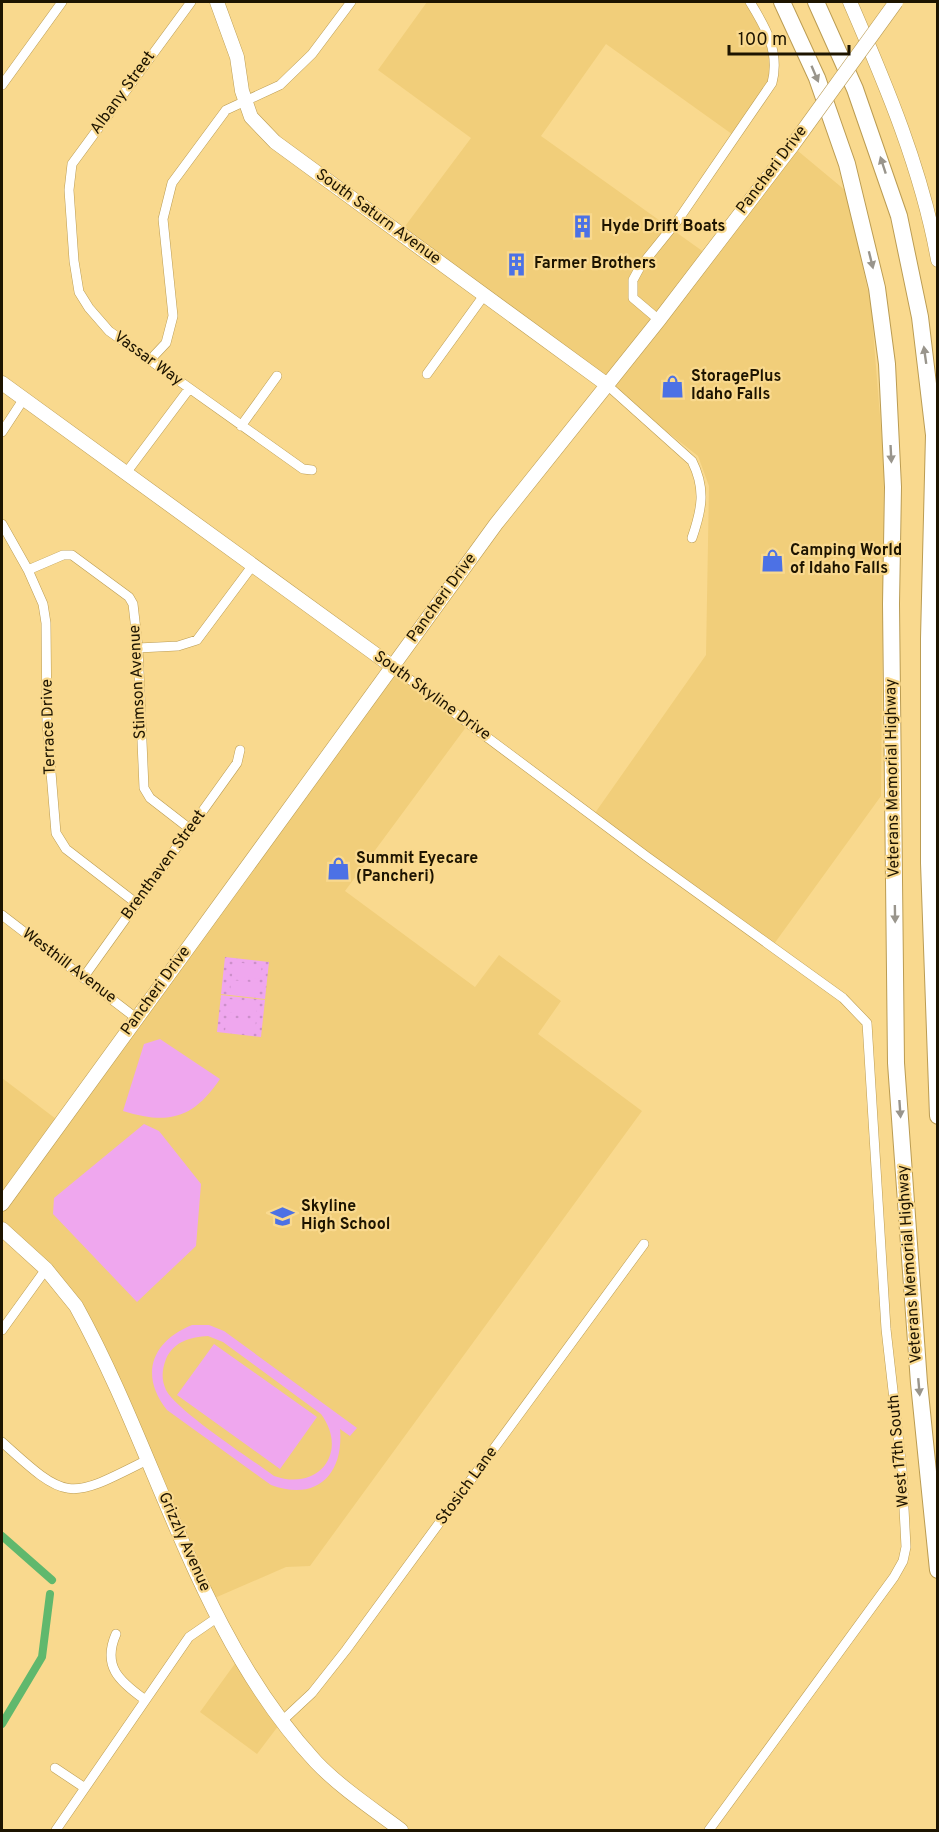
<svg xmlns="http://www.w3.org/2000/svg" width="939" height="1832" font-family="Overpass,sans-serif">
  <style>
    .built { fill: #f1ce7a }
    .park { fill: url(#park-dots) }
    .garden { fill: #efa7ee; fill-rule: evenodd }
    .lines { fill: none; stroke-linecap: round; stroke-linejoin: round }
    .canal { stroke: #60b86d; stroke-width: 8 }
    .street-casing { stroke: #bb9c52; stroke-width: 10 }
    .secondary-casing { stroke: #bb9c52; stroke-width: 15 }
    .highway-casing { stroke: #bb9c52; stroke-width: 18 }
    .street { stroke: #fff; stroke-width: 9 }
    .secondary { stroke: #fff; stroke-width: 14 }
    .highway { stroke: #fff; stroke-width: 16 }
    .secondary-bridge-casing { stroke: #bb9c52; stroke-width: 15; stroke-linecap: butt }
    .secondary-bridge { stroke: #fff; stroke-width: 14 }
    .oneway { fill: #99958c }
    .labels { text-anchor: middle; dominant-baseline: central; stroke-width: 4.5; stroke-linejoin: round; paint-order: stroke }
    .street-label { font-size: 16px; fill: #1d1400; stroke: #f9d98e }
    .poi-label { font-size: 16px; font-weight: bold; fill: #1d1400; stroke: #f9d98e; text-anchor: start }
  </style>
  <defs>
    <pattern id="park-dots" width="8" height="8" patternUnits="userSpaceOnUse" patternTransform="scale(1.5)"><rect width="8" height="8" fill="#efa7ee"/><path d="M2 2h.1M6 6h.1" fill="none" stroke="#cc8fca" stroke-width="1.8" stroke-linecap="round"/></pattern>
  </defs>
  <rect width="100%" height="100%" fill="#f9d98e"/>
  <path class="built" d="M 427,2 L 749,2 L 776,67 L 736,137 L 606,44 L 541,136 L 708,255 L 792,146 L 846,191 L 871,305 L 884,466 L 881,796 L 774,944 L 595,813 L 706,655 L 709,486 L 698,456 L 606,384 L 400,233 L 471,138 L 378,70 Z
    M 393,667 L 469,723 L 345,891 L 475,987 L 499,955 L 561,1001 L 538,1034 L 642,1111 L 310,1566 L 286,1567 L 210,1600 L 85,1323 L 2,1229 L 2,1078 L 60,1122 Z
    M 239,1658 L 282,1721 L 257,1754 L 200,1712 Z"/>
  <path class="park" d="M 225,957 L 269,962 L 265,999 L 221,994 Z
    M 221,995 L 265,1000 L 261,1037 L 217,1032 Z"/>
  <path class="garden" d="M 233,962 L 262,965 L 260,979 L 232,976 Z
    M 231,980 L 260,983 L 258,997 L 230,994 Z
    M 229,999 L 258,1002 L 256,1015 L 228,1012 Z
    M 227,1017 L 256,1021 L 254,1034 L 225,1031 Z
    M 160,1039 L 220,1079 C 193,1119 168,1125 123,1111 L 144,1044 Z
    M 144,1124 L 159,1131 L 201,1184 L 196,1246 L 137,1302 L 53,1214 L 54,1198 Z
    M 192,1325 L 209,1325 L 224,1331 L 357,1428 L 350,1436 L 340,1429 C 344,1475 316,1502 271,1485 L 167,1410 C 139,1375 152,1341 192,1325 ZM 208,1336 L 223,1342 L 321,1414 C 349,1452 319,1492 274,1476 C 251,1459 177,1411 166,1390 C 161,1379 162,1370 166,1359 C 174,1341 191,1337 208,1336 Z
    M 214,1344 L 317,1417 L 280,1469 L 177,1395 Z"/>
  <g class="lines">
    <path class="canal" d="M 2,1536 L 52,1580
      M 2,1724 L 42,1657 L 50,1594"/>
    <defs>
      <path id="street" d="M 191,2 L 72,164 L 69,190 L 74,261 L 79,292 L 89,308 L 109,331 L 303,469 L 312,470
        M 2,85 L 62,2
        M 659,320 L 633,298 L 633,280 L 640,267 L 678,220 L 772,83 C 780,52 766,28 750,2
        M 150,360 L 166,343 L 173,316 L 163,219 L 172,183 L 226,110 L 280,85 L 312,54 L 351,2
        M 427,374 L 485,294
        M 606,384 L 692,461 C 706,489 702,509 692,538
        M 241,426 L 277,376
        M 2,432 L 23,400
        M 126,473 L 189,389
        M 2,524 L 28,570 L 43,604 L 46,623 L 47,724 L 56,833 L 66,849 L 136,903
        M 28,570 L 63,555 L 72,555 L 129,597 L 133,604 L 138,648 L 144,788 L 150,798 L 190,829
        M 138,648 L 178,646 L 197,640 L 253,565
        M 393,667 L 646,856 L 843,998 L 867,1023 L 886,1329 L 902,1470 L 906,1547 L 903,1561 L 894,1577 L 709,1830
        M 2,915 L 136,1018
        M 83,978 L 237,763 L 240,750
        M 2,1330 L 46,1269
        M 2,1442 C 68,1502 68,1500 147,1460
        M 116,1634 C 102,1666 119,1681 144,1699
        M 282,1721 L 312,1693 L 346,1650 L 644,1244
        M 55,1768 L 85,1788
        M 56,1830 L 189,1637 L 218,1617"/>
      <path id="secondary" d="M 217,2 L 237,57 L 242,91 L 251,117 L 275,142 L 606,384
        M 850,2 C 886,85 922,170 938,260
        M 2,383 L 393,667
        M 2,1204 L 496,524 L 659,320 L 792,146
        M 2,1229 L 46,1269 L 76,1306 C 159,1456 197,1634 316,1762 C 341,1788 373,1809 401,1830"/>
      <path id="highway" d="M 782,2 L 817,78 L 847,164 L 877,288 L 887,364 L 893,487 L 891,604 L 896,1063 L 919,1383 L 938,1570
        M 816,2 L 855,89 L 899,216 L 920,317 L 926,367 L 934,435 L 929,639 L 929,863 L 938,1116"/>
    </defs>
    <use href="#street" class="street-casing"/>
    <use href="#secondary" class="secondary-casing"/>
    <use href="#highway" class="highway-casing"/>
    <use href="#street" class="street"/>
    <use href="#secondary" class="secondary"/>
    <use href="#highway" class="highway"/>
    <defs>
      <path id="secondary-bridge" d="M 792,146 L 896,2"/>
    </defs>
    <use href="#secondary-bridge" class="secondary-bridge-casing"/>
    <use href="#secondary-bridge" class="secondary-bridge"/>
  </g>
  <defs><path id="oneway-solid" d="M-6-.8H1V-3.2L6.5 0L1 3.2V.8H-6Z" transform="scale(1.5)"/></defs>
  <g class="oneway">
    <use href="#oneway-solid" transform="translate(815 74) rotate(67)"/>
    <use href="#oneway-solid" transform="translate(883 165) rotate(-108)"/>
    <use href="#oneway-solid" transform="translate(871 260) rotate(76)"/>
    <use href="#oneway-solid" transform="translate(925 355) rotate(-98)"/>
    <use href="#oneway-solid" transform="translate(891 454) rotate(87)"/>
    <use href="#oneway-solid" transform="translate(895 914) rotate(89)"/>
    <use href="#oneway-solid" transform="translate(900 1109) rotate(86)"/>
    <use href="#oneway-solid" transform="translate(919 1387) rotate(85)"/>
  </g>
  <defs>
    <symbol id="building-bare" viewBox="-9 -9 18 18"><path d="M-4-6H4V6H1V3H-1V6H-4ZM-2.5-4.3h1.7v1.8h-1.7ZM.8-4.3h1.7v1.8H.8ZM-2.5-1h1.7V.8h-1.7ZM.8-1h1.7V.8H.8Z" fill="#4c71e5" stroke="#f9d98e" stroke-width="2.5" paint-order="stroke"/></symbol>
    <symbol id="shop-bare" viewBox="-9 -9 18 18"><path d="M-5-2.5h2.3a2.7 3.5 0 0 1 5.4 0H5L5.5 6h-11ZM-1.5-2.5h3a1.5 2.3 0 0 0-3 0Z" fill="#4c71e5" stroke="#f9d98e" stroke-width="2.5" paint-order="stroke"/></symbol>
    <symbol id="school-bare" viewBox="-9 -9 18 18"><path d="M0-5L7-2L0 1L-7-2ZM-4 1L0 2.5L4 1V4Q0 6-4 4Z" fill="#4c71e5" stroke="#f9d98e" stroke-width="2.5" paint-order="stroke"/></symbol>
  </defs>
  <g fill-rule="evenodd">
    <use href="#building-bare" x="566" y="210" width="33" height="33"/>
    <use href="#building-bare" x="500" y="248" width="33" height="33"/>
    <use href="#shop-bare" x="656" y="370" width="33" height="33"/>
    <use href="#shop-bare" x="756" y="544" width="33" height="33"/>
    <use href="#shop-bare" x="322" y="852" width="33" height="33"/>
    <use href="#school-bare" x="266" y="1200" width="33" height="33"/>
  </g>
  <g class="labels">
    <g class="street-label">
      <text transform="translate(123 93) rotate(-54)">Albany Street</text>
      <text transform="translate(772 170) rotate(-53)">Pancheri Drive</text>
      <text transform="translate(378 217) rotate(36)">South Saturn Avenue</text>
      <text transform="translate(148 359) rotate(36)">Vassar Way</text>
      <text transform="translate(442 598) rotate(-54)">Pancheri Drive</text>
      <text transform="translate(138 682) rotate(-93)">Stimson Avenue</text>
      <text transform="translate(432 696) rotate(36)">South Skyline Drive</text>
      <text transform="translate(49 727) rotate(-92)">Terrace Drive</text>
      <text transform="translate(893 778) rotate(-91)">Veterans Memorial Highway</text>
      <text transform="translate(164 865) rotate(-54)">Brenthaven Street</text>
      <text transform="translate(69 966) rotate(37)">Westhill Avenue</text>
      <text transform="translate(156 991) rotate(-54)">Pancheri Drive</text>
      <text transform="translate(910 1264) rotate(-94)">Veterans Memorial Highway</text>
      <text transform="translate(899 1451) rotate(-95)">West 17th South</text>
      <text transform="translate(467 1486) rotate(-54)">Stosich Lane</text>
      <text transform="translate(184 1542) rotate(66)">Grizzly Avenue</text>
    </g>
    <g class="poi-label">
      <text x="601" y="227">Hyde Drift Boats</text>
      <text x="534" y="264">Farmer Brothers</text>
      <text x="691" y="377">StoragePlus<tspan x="691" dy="18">Idaho Falls</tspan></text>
      <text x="790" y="551">Camping World<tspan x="790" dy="18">of Idaho Falls</tspan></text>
      <text x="356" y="859">Summit Eyecare<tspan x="356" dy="18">(Pancheri)</tspan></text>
      <text x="301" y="1207">Skyline<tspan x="301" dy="18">High School</tspan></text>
    </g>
  </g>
  <rect width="939" height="1832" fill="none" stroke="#1d1400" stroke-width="6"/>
  <path d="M729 45v9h120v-9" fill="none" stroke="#1d1400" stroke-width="3"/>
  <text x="738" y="45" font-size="18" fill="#1d1400" stroke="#f9d98e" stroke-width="4.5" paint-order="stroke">100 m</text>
</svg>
